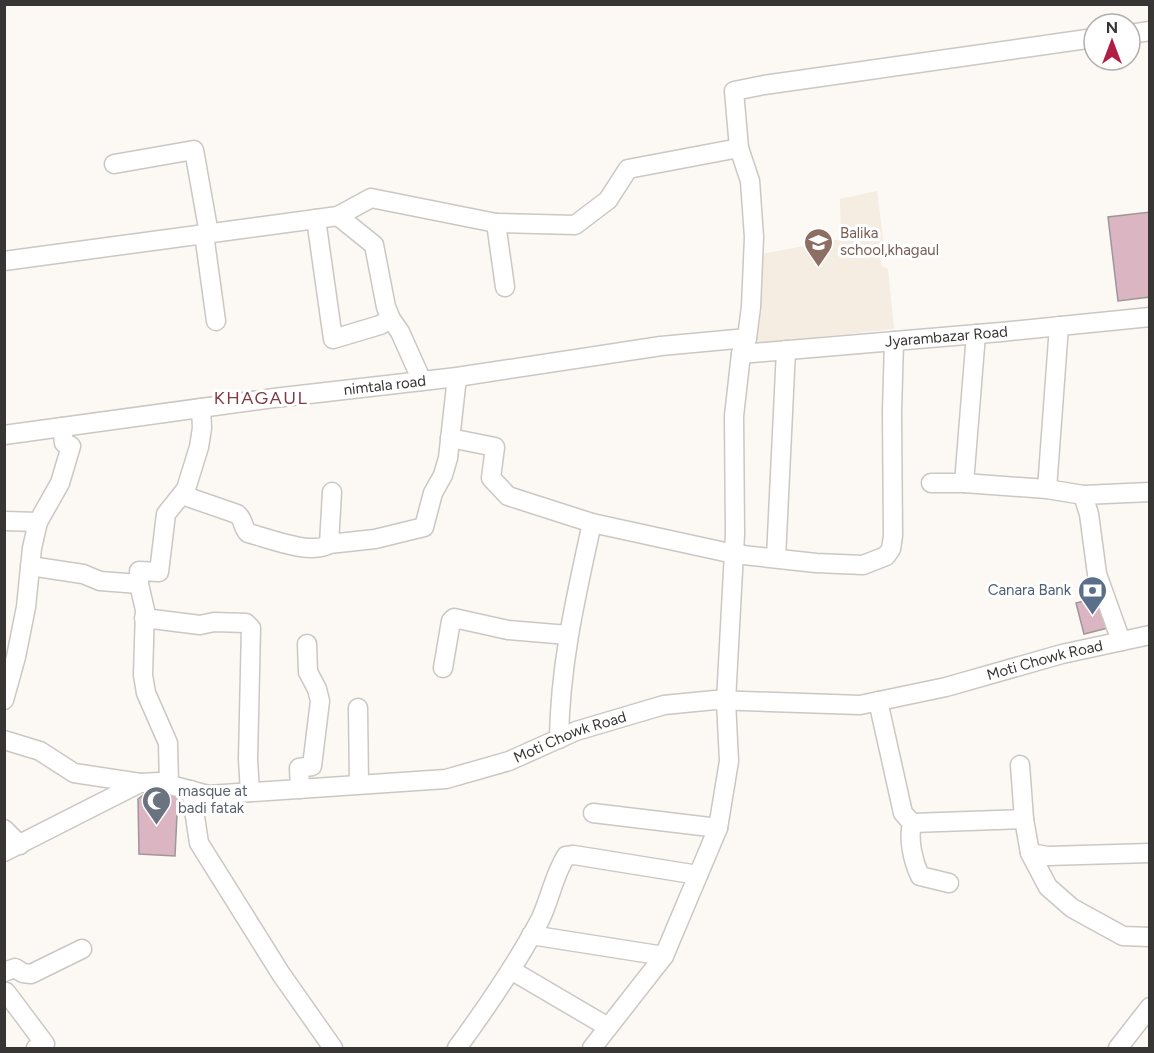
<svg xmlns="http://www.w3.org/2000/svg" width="1154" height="1053" font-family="Figtree,sans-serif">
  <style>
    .built { fill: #f5ece2 }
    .building { fill: #dcb5c2; stroke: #9d9799; stroke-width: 1.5 }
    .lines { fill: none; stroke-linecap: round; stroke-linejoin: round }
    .minor-casing { stroke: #cbc7c3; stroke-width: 21 }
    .minor { stroke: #fff; stroke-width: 18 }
    .labels { text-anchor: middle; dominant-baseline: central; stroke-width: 6; stroke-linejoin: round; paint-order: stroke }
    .education-label { font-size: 15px; fill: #785e54; stroke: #fff; text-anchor: start }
    .street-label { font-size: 15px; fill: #383635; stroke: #fff }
    .service-label { font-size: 15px; fill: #4e5e75; stroke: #fff; text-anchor: end }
    .worship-label { font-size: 15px; fill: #5b616d; stroke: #fff; text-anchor: start }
    .quarter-label { font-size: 18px; letter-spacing: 1.5px; fill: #813942; stroke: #fff }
  </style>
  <rect width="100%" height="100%" fill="#fcf8f3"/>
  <path class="built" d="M 877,191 L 884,246 L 878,248 L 882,266 L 888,269 L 894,329 L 752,344 L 752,256 L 841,239 L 840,199 Z"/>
  <path class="building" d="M 1150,212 L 1150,297 L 1118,301 L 1108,217 Z
    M 1100,597 L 1108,628 L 1084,634 L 1076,603 Z
    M 163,791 L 178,794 L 175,856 L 139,854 L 138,799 L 147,792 Z"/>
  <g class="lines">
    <defs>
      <g id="minor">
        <path d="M 1130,34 L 1150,31"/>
        <path d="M 739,148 L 750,181 L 754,237 L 751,307 L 747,338"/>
        <path d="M 114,164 L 194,150 L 209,234"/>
        <path d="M 338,216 L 374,245 L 386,307 L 391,319 L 400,332 L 422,381"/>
        <path d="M 316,219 L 333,339 L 380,325 L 391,319"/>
        <path d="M 496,223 L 575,225 L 608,200 L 628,169 L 739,148 L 734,91 L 764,85 L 1094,38"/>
        <path d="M 204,234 L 216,321"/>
        <path d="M 4,261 L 338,216 L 371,198 L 496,223 L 505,287"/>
        <path d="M 1059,326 L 1047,489 L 1083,495 L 1089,514 L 1097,574 L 1121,641"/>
        <path id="s1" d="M 741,354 L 1001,332 L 1150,317"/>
        <path id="s2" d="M 4,435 L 274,398 L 457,377 L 661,346 L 747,338 L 741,354 L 734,416 L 735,534 L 726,701 L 729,761 L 718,828 L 664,956 L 592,1048"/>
        <path d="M 450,438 L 495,447 L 491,478 L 508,496 L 592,523 L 734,554 L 816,563 L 863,565 L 886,556 L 891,549 L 893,536 L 892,412 L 894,341"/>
        <path d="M 931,483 L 964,483 L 976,334"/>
        <path d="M 964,483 L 1047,489"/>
        <path d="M 182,495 L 237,514 C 244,519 242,527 248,533 C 268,538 312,556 329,544 L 332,492"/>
        <path d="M 1083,495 L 1150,492"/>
        <path d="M 4,521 L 38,522"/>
        <path d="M 329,544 L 375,539 L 424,527 L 433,493 L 443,475 L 448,458 L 457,377"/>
        <path d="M 776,558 L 786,350"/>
        <path d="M 30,566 L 83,574 L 100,581 L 139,584"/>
        <path d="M 144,618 L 200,625 L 214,622 L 246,623 L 251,628 L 248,759 L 250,792"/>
        <path d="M 443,668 L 451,621 L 454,618 L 508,630 L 568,635"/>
        <path d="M 4,700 L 16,657 L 26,607 L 32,548 L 38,522 L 60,483 L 71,446 L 64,443 L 62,427"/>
        <path d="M 878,701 L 903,813 L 912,823 L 1024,819"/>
        <path d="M 358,708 L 359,784"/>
        <path d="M 559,739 C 560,664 576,596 592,523"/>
        <path d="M 4,740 L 40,751 L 74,773 L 140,783"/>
        <path d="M 1020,765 L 1024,819 L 1030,853 L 1048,856 L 1150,853"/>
        <path d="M 169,784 L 168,743 L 146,693 L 143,675 L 145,610 L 139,584 L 139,571 L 159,572 L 166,514 L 186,489 L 199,447 L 202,428 L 201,408"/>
        <path d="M 300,789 L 299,768 L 312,766 L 320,701 L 317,689 L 308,672 L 307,644"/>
        <path d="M 191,790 L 199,843 L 281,974 L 333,1048"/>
        <path d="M 593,813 L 718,828"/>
        <path d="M 912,823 C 908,840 913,861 920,876 L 949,883"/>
        <path d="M 4,829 L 20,845"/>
        <path id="s3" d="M 4,852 L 140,783 L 159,782 L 208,795 L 446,779 L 509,761 L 576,731 L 664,705 L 715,700 L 860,705 L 946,687 L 1062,654 L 1150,635"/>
        <path d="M 1030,853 L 1048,887 L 1072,908 L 1123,936 L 1150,937"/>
        <path d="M 531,935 L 664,956"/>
        <path d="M 511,970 L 608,1027"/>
        <path d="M 4,972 L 15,968 L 23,973 L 31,974 L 82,949"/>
        <path d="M 6,992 L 45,1044 L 36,1048"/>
        <path d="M 457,1048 C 487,1007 516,965 540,920 C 550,899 554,875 566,856 L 574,855 L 698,875"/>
        <path d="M 1118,1048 L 1150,1007"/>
      </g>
    </defs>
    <use href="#minor" class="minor-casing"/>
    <use href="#minor" class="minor"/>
  </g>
  <defs>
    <symbol id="school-pin" viewBox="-11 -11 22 30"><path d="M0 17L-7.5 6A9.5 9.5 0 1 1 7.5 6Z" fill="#8d6e63" stroke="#fff"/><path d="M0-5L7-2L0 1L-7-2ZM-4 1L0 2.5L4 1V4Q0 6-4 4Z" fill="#fff"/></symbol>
    <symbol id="bank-pin" viewBox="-11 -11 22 30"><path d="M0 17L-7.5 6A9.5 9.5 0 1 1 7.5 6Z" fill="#5c6f8a" stroke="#fff"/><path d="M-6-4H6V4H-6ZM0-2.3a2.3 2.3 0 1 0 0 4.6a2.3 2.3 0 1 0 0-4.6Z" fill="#fff"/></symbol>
    <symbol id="mosque-pin" viewBox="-11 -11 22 30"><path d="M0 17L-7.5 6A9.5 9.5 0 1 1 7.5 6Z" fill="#6b7280" stroke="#fff"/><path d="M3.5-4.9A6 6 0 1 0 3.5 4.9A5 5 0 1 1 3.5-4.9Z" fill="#fff"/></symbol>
  </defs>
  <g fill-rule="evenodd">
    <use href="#school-pin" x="802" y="226" width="33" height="45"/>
    <use href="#bank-pin" x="1076" y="574" width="33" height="45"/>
    <use href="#mosque-pin" x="140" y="784" width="33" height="45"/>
  </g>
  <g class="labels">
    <g class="education-label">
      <text x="840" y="233">Balika<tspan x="840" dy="17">school,khagaul</tspan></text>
    </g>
    <g class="street-label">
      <text stroke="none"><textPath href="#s1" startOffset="206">Jyarambazar Road</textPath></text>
      <text stroke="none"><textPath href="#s2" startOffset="384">nimtala road</textPath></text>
      <text stroke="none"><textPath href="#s3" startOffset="1078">Moti Chowk Road</textPath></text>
      <text stroke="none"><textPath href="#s3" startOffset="592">Moti Chowk Road</textPath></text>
    </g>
    <g class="service-label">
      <text x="1071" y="590">Canara Bank</text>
    </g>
    <g class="worship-label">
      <text x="178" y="791">masque at<tspan x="178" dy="17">badi fatak</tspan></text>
    </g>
    <g class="quarter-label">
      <text x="261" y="398">KHAGAUL</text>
    </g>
  </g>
  <rect width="1154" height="1053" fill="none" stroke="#383635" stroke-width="12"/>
  <g transform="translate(1112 42)"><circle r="28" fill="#ffffff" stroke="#afafae" stroke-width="1.5"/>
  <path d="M0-4.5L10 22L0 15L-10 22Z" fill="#b11e43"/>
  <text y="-9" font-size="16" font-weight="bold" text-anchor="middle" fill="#383635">N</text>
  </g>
</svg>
